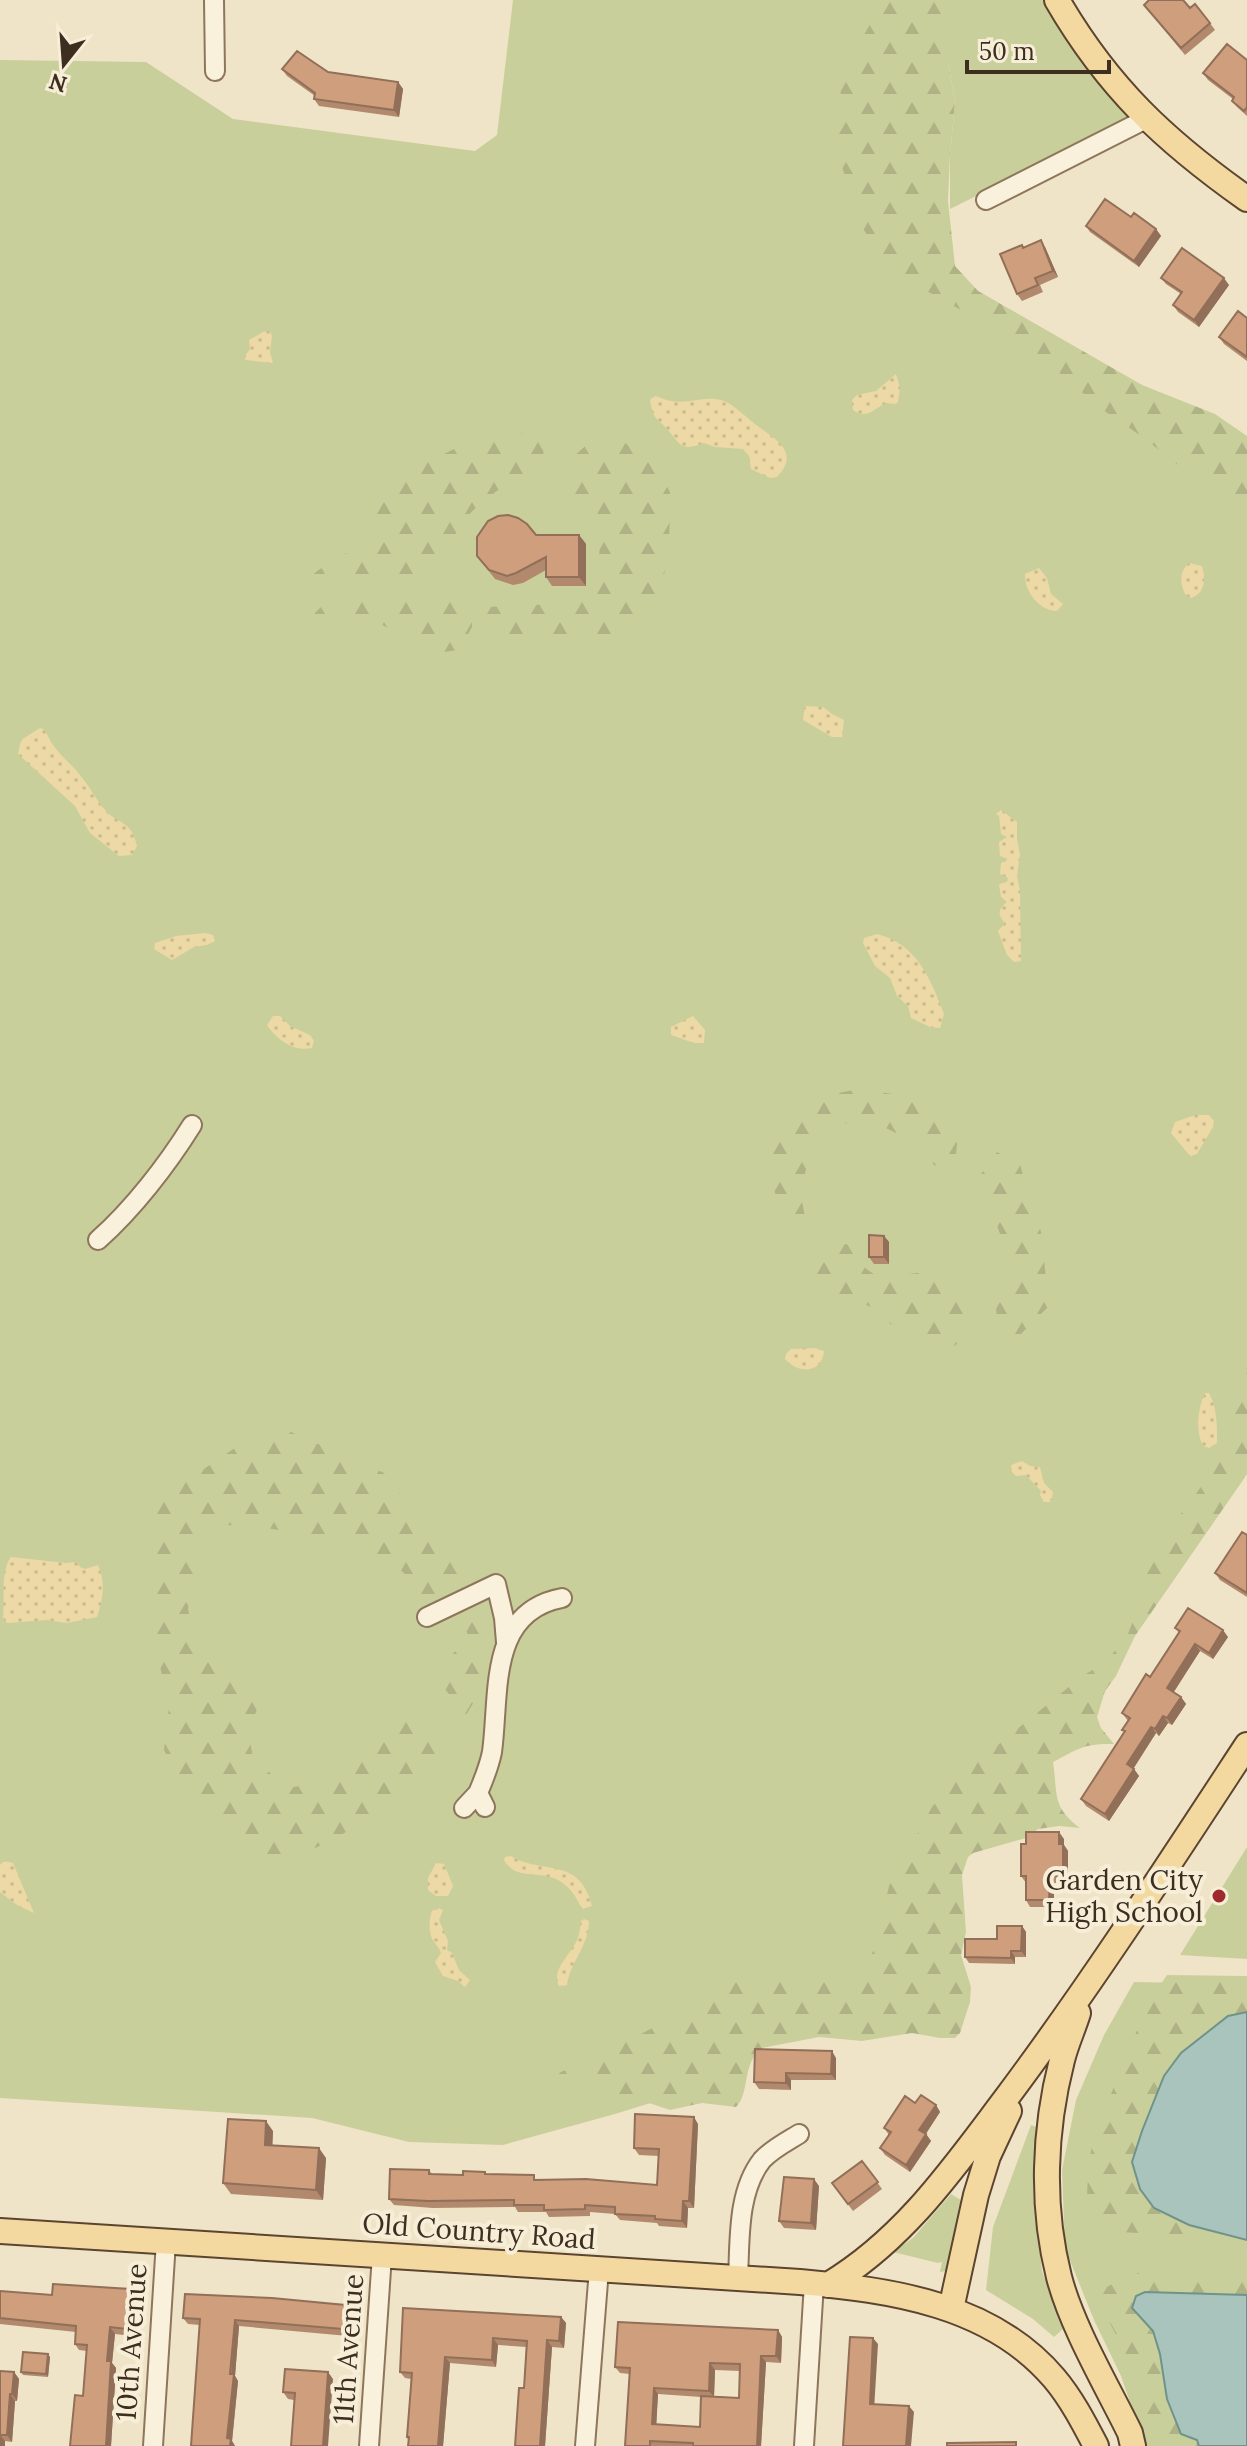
<svg xmlns="http://www.w3.org/2000/svg" width="1247" height="2446" viewBox="0 0 1247 2446" font-family="Lora,serif">
	<style>
		.green { fill: #c9cf9b }
		.forest { fill: url(#forest-firs) }
		.sand { fill: url(#sand-dots) }
		.water { fill: #a9c4bc; stroke: #6f938a; stroke-width: 2 }
		.lines { fill: none; stroke-linecap: round; stroke-linejoin: round }
		.minor-casing { stroke: #8d765c; stroke-width: 22 }
		.major-casing { stroke: #5b4430; stroke-width: 28 }
		.minor { stroke: #faf1dc; stroke-width: 18 }
		.major { stroke: #f3d9a0; stroke-width: 24 }
		.wall { fill: #b2896c; fill-rule: evenodd }
		.shaded-wall { fill: #916f58 }
		.building { fill: #cf9f7d; stroke: #916f58; stroke-width: 2; fill-rule: evenodd }
		.poi-dot { fill: #9e2a2b; stroke: #f7eed8; stroke-width: 3 }
		.labels { text-anchor: middle; stroke-width: 8; stroke-linejoin: round; paint-order: stroke }
		.poi-label { font-size: 28px; fill: #3d2e20; stroke: #f7eed8; text-anchor: end }
		.street-label { font-size: 28px; fill: #3d2e20; stroke: #f7eed8 }
	</style>
	<defs>
		<pattern id="forest-firs" width="22" height="20" patternUnits="userSpaceOnUse" patternTransform="scale(2)"><rect width="22" height="20" fill="#c9cf9b"/><path d="M5 1l3.5 6h-7zM16 11l3.5 6h-7z" fill="#aeb285"/></pattern>
		<pattern id="sand-dots" width="8" height="8" patternUnits="userSpaceOnUse" patternTransform="scale(2)"><rect width="8" height="8" fill="#ecd9a5"/><path d="M2 2h.1M6 6h.1" fill="none" stroke="#cbbb8e" stroke-width="1.8" stroke-linecap="round"/></pattern>
	</defs>
	<rect width="100%" height="100%" fill="#f0e4c8"/>
	<path class="green" d="M 513,0 L 940,0 L 943,271 L 1199,418 L 1247,459 L 1247,1474 L 1055,1751 L 954,1841 L 857,2029 L 748,2050 L 715,2083 L 615,2114 L 503,2145 L 409,2142 L 312,2118 L 0,2098 L 0,60 L 146,62 L 233,119 L 475,151 L 497,135 Z
		M 948,0 L 1053,0 L 1134,118 L 950,209 L 950,155 L 955,102 L 948,62 Z
		M 1247,1847 L 1247,1959 L 1180,1955 Z
		M 1134,1982 L 1247,1984 L 1247,2446 L 1145,2446 L 1121,2376 L 1094,2320 L 1065,2248 L 1062,2170 L 1076,2100 L 1104,2035 Z
		M 1031,2125 L 1042,2129 L 1034,2199 L 1042,2271 L 1063,2329 L 1054,2337 L 1033,2319 L 986,2290 L 993,2227 Z
		M 951,2194 L 961,2200 L 946,2271 L 940,2272 L 942,2262 L 938,2263 L 893,2252 L 913,2238 Z"/>
	<path class="forest" d="M 884,0 L 948,0 L 948,62 L 955,102 L 950,155 L 948,201 L 955,266 L 978,291 L 1142,385 L 1215,414 L 1247,436 L 1247,516 L 1193,477 L 1144,438 L 1103,410 L 1057,371 L 970,315 L 896,274 L 875,249 L 861,225 L 840,161 L 835,128 L 841,90 L 849,61 Z
		M 547,421 L 542,466 C 513,479 481,498 461,524 C 454,534 446,562 440,568 C 423,587 337,577 312,575 L 339,555 L 365,549 L 376,530 L 371,503 L 405,474 L 483,434 L 501,438 L 525,433 Z
		M 593,439 L 619,439 L 653,461 L 670,492 L 669,556 L 654,612 L 634,641 L 600,646 L 552,635 L 534,644 L 499,639 L 489,627 L 485,607 L 556,604 L 585,599 L 598,582 L 601,516 L 577,500 L 566,486 L 572,458 Z
		M 399,596 L 457,596 L 473,610 L 472,627 L 459,650 L 435,653 L 373,620 L 343,619 L 316,628 L 315,613 L 331,597 Z
		M 858,1089 L 928,1099 L 948,1116 L 958,1135 L 956,1154 L 940,1168 L 927,1161 L 914,1142 L 888,1129 L 864,1120 L 837,1125 L 812,1148 L 800,1191 L 807,1227 L 826,1240 L 855,1246 L 855,1261 L 878,1277 L 918,1273 L 968,1286 L 972,1309 L 965,1339 L 941,1354 L 923,1352 L 917,1342 L 886,1321 L 874,1308 L 840,1295 L 817,1279 L 816,1264 L 824,1249 L 802,1238 L 784,1224 L 767,1165 L 784,1123 L 810,1099 Z
		M 997,1152 L 1020,1165 L 1041,1232 L 1049,1306 L 1013,1342 L 998,1339 L 995,1289 L 1013,1269 L 979,1177 Z
		M 1247,1372 L 1247,1474 L 1135,1636 L 1116,1676 L 1105,1691 L 1097,1717 L 1101,1728 L 1114,1744 C 1084,1743 1078,1749 1053,1762 C 1058,1794 1051,1806 1080,1828 L 1059,1826 L 1038,1829 L 1026,1838 L 973,1853 L 968,1857 L 962,1875 L 966,1932 L 961,1955 L 971,1987 L 970,2002 L 960,2033 L 955,2038 L 940,2038 L 912,2033 L 862,2041 L 819,2037 L 762,2048 C 742,2062 750,2094 736,2107 L 702,2103 L 670,2110 L 637,2099 L 611,2096 L 603,2092 L 600,2081 L 596,2077 C 577,2078 562,2091 543,2092 L 548,2082 L 561,2072 L 611,2050 L 658,2025 L 717,1989 L 751,1977 L 815,1975 L 859,1984 L 876,1944 L 889,1886 L 932,1807 L 951,1784 L 967,1770 L 1081,1677 L 1107,1661 L 1128,1634 L 1142,1597 L 1143,1568 L 1150,1547 L 1185,1509 L 1203,1484 L 1210,1467 L 1229,1442 L 1230,1420 Z
		M 284,1429 L 384,1473 L 410,1507 L 459,1563 L 463,1588 L 476,1618 L 485,1651 L 477,1697 L 466,1715 L 444,1688 L 448,1658 L 470,1638 L 454,1610 L 420,1603 C 416,1594 412,1582 406,1575 C 374,1539 273,1527 227,1525 L 204,1543 L 194,1578 L 188,1609 L 195,1642 L 222,1660 L 260,1702 L 248,1732 L 253,1757 L 286,1788 L 321,1783 L 362,1756 L 388,1723 L 420,1713 L 442,1734 L 440,1762 L 402,1799 L 341,1835 L 311,1850 L 271,1857 L 247,1843 L 215,1808 L 179,1780 L 164,1750 L 169,1707 L 153,1635 L 155,1510 L 179,1486 L 245,1441 Z
		M 1167,1975 L 1247,1976 L 1247,2012 L 1227,2016 L 1181,2053 L 1164,2076 L 1140,2189 L 1154,2207 L 1211,2236 L 1193,2241 L 1163,2239 L 1138,2233 L 1120,2232 L 1103,2225 L 1092,2213 L 1087,2200 L 1088,2167 L 1094,2136 L 1148,2003 Z
		M 1143,2271 L 1208,2280 L 1247,2278 L 1247,2295 L 1145,2292 L 1136,2296 L 1133,2309 L 1153,2331 L 1160,2354 L 1167,2399 L 1181,2434 L 1197,2441 L 1199,2446 L 1158,2446 L 1129,2360 L 1098,2300 L 1106,2287 Z"/>
	<path class="sand" d="M 270,331 L 272,336 L 270,352 L 273,363 L 246,360 L 244,357 L 250,349 L 249,340 L 263,332 Z
		M 896,374 L 900,388 L 898,402 L 895,404 L 886,403 C 874,409 866,420 853,410 L 852,400 L 857,395 L 876,391 Z
		M 656,396 C 685,410 701,393 724,401 C 734,405 746,417 755,424 C 773,438 802,451 777,477 L 770,478 L 751,469 L 749,456 L 743,449 L 715,447 L 704,443 C 679,452 682,445 666,428 C 653,414 655,421 650,401 L 652,397 Z
		M 1189,563 L 1202,566 C 1206,579 1205,593 1191,598 L 1185,594 C 1180,583 1179,572 1189,563 Z
		M 1039,568 L 1047,578 L 1051,594 L 1063,604 L 1057,611 C 1039,611 1024,591 1025,574 Z
		M 805,706 L 823,707 L 832,714 L 844,720 L 842,737 L 832,737 L 803,720 Z
		M 40,728 L 45,730 C 57,757 68,758 83,779 C 91,789 97,801 105,810 C 118,825 131,819 137,846 L 132,855 L 119,856 L 90,833 L 75,806 L 18,754 L 21,740 Z
		M 1001,810 L 1017,822 L 1017,839 L 1020,855 L 1017,876 L 1020,891 L 1021,961 L 1014,962 L 1007,955 L 998,931 L 1005,923 C 997,915 998,909 1007,902 L 1001,897 L 999,884 L 1007,882 L 1008,878 L 1000,874 L 1001,863 L 1008,859 L 1000,856 L 999,842 L 1007,837 L 1001,834 L 999,816 L 996,814 Z
		M 205,933 L 213,935 L 215,941 L 207,945 L 194,947 L 172,960 L 154,949 L 155,943 L 176,936 Z
		M 877,934 C 917,944 930,978 944,1014 L 940,1028 L 930,1027 L 911,1018 L 908,1006 L 897,996 L 890,978 L 875,966 L 863,943 L 864,938 Z
		M 273,1016 L 280,1016 L 290,1026 L 310,1035 L 314,1041 L 312,1048 C 294,1052 277,1040 267,1025 Z
		M 693,1016 L 705,1030 L 704,1043 L 694,1043 L 671,1035 L 671,1027 Z
		M 1195,1115 L 1209,1115 L 1214,1121 L 1213,1127 L 1197,1154 L 1190,1156 L 1171,1133 L 1175,1122 Z
		M 815,1348 L 824,1351 C 822,1374 798,1374 785,1359 L 786,1354 L 791,1349 Z
		M 1205,1393 L 1209,1393 C 1217,1407 1217,1426 1217,1443 L 1209,1448 L 1203,1446 C 1195,1431 1198,1408 1205,1393 Z
		M 1022,1461 L 1030,1466 L 1040,1467 L 1044,1483 L 1053,1492 L 1051,1502 L 1044,1502 L 1040,1495 L 1041,1491 L 1026,1475 L 1016,1476 L 1012,1472 L 1011,1465 Z
		M 11,1557 L 66,1563 L 77,1562 L 80,1567 L 85,1569 L 98,1565 C 106,1583 103,1599 97,1617 L 67,1623 L 47,1620 L 7,1623 L 3,1618 C 5,1600 0,1571 11,1557 Z
		M 511,1856 C 542,1875 580,1856 592,1906 L 582,1909 C 558,1854 521,1890 504,1860 L 505,1857 Z
		M 4,1861 L 13,1863 L 34,1913 L 17,1905 L 0,1892 L 0,1865 Z
		M 436,1863 L 444,1864 L 453,1886 L 448,1896 L 436,1896 L 428,1890 L 428,1878 Z
		M 438,1908 L 443,1910 L 439,1920 L 448,1941 L 447,1950 L 452,1953 L 459,1970 L 470,1980 L 465,1987 L 458,1981 L 443,1976 L 435,1962 L 441,1953 C 440,1949 437,1946 434,1942 C 428,1934 429,1920 432,1911 Z
		M 584,1919 L 589,1921 L 589,1924 C 587,1948 570,1963 567,1985 L 559,1986 C 551,1969 570,1956 577,1940 C 580,1934 580,1927 581,1921 Z"/>
	<path class="water" d="M 1247,2012 L 1247,2240 L 1189,2225 L 1154,2208 L 1140,2189 L 1132,2162 L 1142,2131 L 1164,2076 L 1181,2053 L 1228,2016 Z
		M 1145,2292 L 1247,2295 L 1247,2446 L 1199,2446 L 1197,2440 L 1181,2434 L 1167,2399 L 1160,2354 L 1153,2331 L 1132,2308 L 1136,2296 Z"/>
	<g class="lines">
		<defs>
			<path id="minor" d="M 214,0 L 215,71
				M 986,200 L 1146,119
				M 98,1240 C 133,1209 167,1165 192,1125
				M 427,1617 L 496,1584 L 504,1618 L 506,1642
				M 478,1793 C 484,1779 489,1767 492,1752 C 500,1695 487,1612 562,1598
				M 464,1808 L 478,1793 L 485,1807
				M 738,2278 C 740,2240 737,2192 762,2160 C 772,2149 786,2142 799,2134
				M 153,2446 L 166,2241
				M 369,2446 L 382,2255
				M 585,2446 L 599,2269
				M 804,2446 L 814,2283"/>
			<path id="major" d="M 1057,0 C 1108,88 1165,141 1247,199
				M 1078,2013 C 1073,2029 1066,2044 1062,2060 C 1044,2130 1041,2206 1059,2277 C 1072,2327 1107,2386 1130,2433 L 1133,2446
				M 0,2231 L 800,2282 C 891,2290 991,2304 1054,2378 C 1071,2398 1084,2423 1096,2446
				M 828,2285 C 905,2239 954,2167 1007,2097 C 1092,1983 1169,1864 1247,1745
				M 951,2309 L 976,2195 L 988,2156 L 1009,2111"/>
		</defs>
		<use href="#minor" class="minor-casing"/>
		<use href="#major" class="major-casing"/>
		<use href="#minor" class="minor"/>
		<use href="#major" class="major"/>
	</g>
	<path class="wall" d="M 1144,5 L 1190,8 L 1210,23 L 1215,30 L 1185,55 Z
		M 1247,60 L 1247,116 L 1237,107 L 1232,101 L 1233,99 L 1208,80 L 1203,73 Z
		M 282,69 L 328,72 L 398,82 L 403,89 L 399,117 L 319,106 L 314,99 L 315,96 L 287,76 Z
		M 1131,217 L 1156,229 L 1161,236 L 1139,267 L 1090,232 L 1086,226 Z
		M 1023,247 L 1045,247 L 1058,277 L 1040,285 L 1043,292 L 1022,301 L 1017,294 Z
		M 1161,278 L 1229,285 L 1199,327 L 1178,312 L 1173,305 L 1181,294 L 1166,284 Z
		M 1247,318 L 1247,361 L 1224,344 L 1219,337 Z
		M 536,535 L 579,535 L 586,544 L 586,586 L 552,586 L 546,577 L 546,570 L 523,583 L 513,585 L 495,579 L 477,556 Z
		M 884,1236 L 889,1242 L 889,1264 L 874,1264 L 869,1257 Z
		M 1247,1535 L 1247,1597 L 1220,1580 L 1215,1573 Z
		M 1175,1628 L 1228,1637 L 1213,1659 L 1200,1651 L 1173,1692 L 1181,1697 L 1186,1704 L 1172,1725 L 1168,1723 L 1159,1736 L 1156,1733 L 1133,1768 L 1139,1776 L 1109,1821 L 1086,1806 L 1081,1799 L 1124,1732 L 1122,1730 L 1128,1721 L 1122,1713 L 1150,1677 L 1179,1633 Z
		M 1064,1839 L 1064,1845 L 1068,1851 L 1068,1883 L 1054,1883 L 1054,1907 L 1030,1907 L 1026,1900 L 1026,1883 L 1021,1876 L 1026,1844 Z
		M 1022,1926 L 1026,1932 L 1026,1957 L 1015,1957 L 1015,1964 L 969,1963 L 965,1957 Z
		M 836,2058 L 836,2080 L 791,2080 L 791,2090 L 759,2089 L 754,2082 Z
		M 915,2103 L 936,2105 L 940,2112 L 926,2134 L 931,2141 L 910,2172 L 885,2155 L 880,2148 L 889,2135 L 884,2128 Z
		M 698,2124 L 694,2208 L 688,2208 L 687,2228 L 659,2226 L 657,2223 L 620,2220 L 615,2214 L 590,2212 L 590,2216 L 549,2217 L 546,2212 L 518,2212 L 515,2207 L 433,2208 L 394,2205 L 389,2199 L 429,2170 L 432,2174 L 486,2174 L 537,2180 L 657,2185 L 659,2156 L 639,2155 L 634,2148 Z
		M 273,2131 L 272,2146 L 326,2158 L 323,2200 L 231,2194 L 223,2183 Z
		M 862,2161 L 882,2189 L 853,2211 L 832,2183 Z
		M 819,2186 L 816,2230 L 784,2228 L 779,2221 Z
		M 130,2289 L 135,2296 L 132,2336 L 115,2334 L 112,2363 L 116,2368 L 111,2446 L 70,2446 L 83,2396 L 87,2351 L 79,2350 L 75,2344 L 76,2332 L 0,2324 L 0,2291 L 52,2295 Z
		M 345,2305 L 350,2311 L 348,2336 L 239,2326 L 235,2376 L 238,2381 L 232,2441 L 235,2446 L 191,2446 L 200,2325 L 188,2324 L 183,2318 Z
		M 403,2308 L 561,2317 L 566,2323 L 564,2348 L 552,2347 L 545,2446 L 515,2446 L 524,2388 L 526,2347 L 498,2345 L 496,2367 L 450,2363 L 443,2446 L 408,2446 L 408,2440 L 407,2437 L 411,2379 L 405,2378 L 400,2372 Z
		M 778,2330 L 782,2337 L 781,2363 L 766,2362 L 761,2446 L 625,2446 L 630,2374 L 620,2373 L 615,2367 ZM 715,2370 L 740,2371 L 739,2398 L 714,2396 ZM 658,2394 L 701,2397 L 700,2427 L 656,2425 Z
		M 50,2357 L 48,2377 L 23,2375 L 21,2372 Z
		M 0,2371 L 14,2372 L 19,2379 L 17,2401 L 15,2401 L 12,2442 L 5,2441 L 0,2446 Z
		M 333,2379 L 294,2400 L 288,2399 L 283,2392 Z"/>
	<path class="shaded-wall" d="M 398,82 L 403,89 L 399,117 L 394,110 Z
		M 1156,229 L 1161,236 L 1139,267 L 1134,261 Z
		M 1041,240 L 1045,247 L 1058,277 L 1053,271 Z
		M 1224,278 L 1229,285 L 1199,327 L 1194,320 Z
		M 579,535 L 586,544 L 586,586 L 579,577 Z
		M 884,1236 L 889,1242 L 889,1264 L 884,1257 Z
		M 1223,1630 L 1228,1637 L 1213,1659 L 1209,1653 Z
		M 1195,1644 L 1200,1651 L 1172,1695 L 1167,1688 Z
		M 1181,1697 L 1186,1704 L 1172,1725 L 1167,1718 Z
		M 1163,1716 L 1168,1723 L 1159,1736 L 1155,1729 Z
		M 1151,1727 L 1156,1733 L 1132,1771 L 1127,1764 Z
		M 1134,1769 L 1139,1776 L 1109,1821 L 1105,1814 Z
		M 1059,1832 L 1064,1839 L 1064,1845 L 1068,1851 L 1068,1883 L 1063,1876 L 1059,1844 Z
		M 1050,1876 L 1054,1883 L 1054,1907 L 1049,1900 Z
		M 1022,1926 L 1026,1932 L 1026,1957 L 1021,1951 Z
		M 1011,1951 L 1015,1957 L 1015,1964 L 1011,1958 Z
		M 832,2051 L 836,2058 L 836,2080 L 831,2074 Z
		M 786,2073 L 791,2080 L 791,2090 L 786,2083 Z
		M 936,2105 L 940,2112 L 924,2136 L 919,2130 Z
		M 694,2117 L 698,2124 L 694,2208 L 689,2201 Z
		M 266,2121 L 273,2131 L 272,2155 L 265,2145 Z
		M 926,2134 L 931,2141 L 910,2172 L 906,2165 Z
		M 319,2148 L 326,2158 L 323,2200 L 316,2190 Z
		M 814,2179 L 819,2186 L 816,2230 L 811,2223 Z
		M 683,2201 L 688,2208 L 687,2228 L 682,2221 Z
		M 130,2289 L 135,2296 L 132,2336 L 127,2329 Z
		M 345,2305 L 350,2311 L 348,2336 L 343,2329 Z
		M 561,2317 L 566,2323 L 564,2348 L 559,2341 Z
		M 235,2320 L 239,2326 L 235,2376 L 238,2381 L 232,2441 L 235,2446 L 230,2446 L 227,2438 Z
		M 110,2327 L 115,2334 L 112,2363 L 116,2368 L 111,2446 L 106,2446 L 107,2361 Z
		M 778,2330 L 782,2337 L 781,2363 L 776,2356 Z
		M 493,2338 L 498,2345 L 496,2367 L 492,2360 Z
		M 873,2338 L 878,2344 L 874,2410 L 870,2404 Z
		M 547,2340 L 552,2347 L 545,2446 L 540,2446 Z
		M 48,2354 L 50,2357 L 48,2377 L 46,2374 Z
		M 761,2356 L 766,2362 L 761,2446 L 757,2446 Z
		M 445,2357 L 450,2363 L 443,2446 L 438,2446 Z
		M 710,2363 L 715,2370 L 714,2397 L 709,2391 Z
		M 14,2372 L 19,2379 L 17,2401 L 12,2394 Z
		M 328,2372 L 333,2379 L 328,2446 L 323,2446 Z
		M 654,2388 L 658,2394 L 656,2431 L 652,2424 Z
		M 10,2394 L 15,2401 L 12,2442 L 7,2435 Z
		M 909,2406 L 914,2412 L 911,2446 L 906,2446 Z
		M 0,2435 L 5,2441 L 5,2446 L 0,2446 Z"/>
	<path class="building" d="M 1149,0 L 1183,0 L 1190,8 L 1195,4 L 1210,23 L 1181,48 L 1144,5 Z
		M 1227,44 L 1247,60 L 1247,107 L 1244,111 L 1232,101 L 1234,97 L 1203,73 Z
		M 297,51 L 328,72 L 398,82 L 394,110 L 314,99 L 315,93 L 282,69 Z
		M 1105,199 L 1131,217 L 1134,213 L 1156,229 L 1134,261 L 1086,226 Z
		M 1041,240 L 1053,271 L 1035,278 L 1038,285 L 1017,294 L 1000,254 L 1022,245 L 1023,248 Z
		M 1182,248 L 1224,278 L 1194,320 L 1173,305 L 1182,292 L 1161,278 Z
		M 1238,311 L 1247,318 L 1247,357 L 1219,337 Z
		M 508,515 L 518,518 L 527,524 L 536,535 L 579,535 L 579,577 L 546,577 L 546,557 L 516,573 L 507,576 L 489,570 L 477,556 L 477,537 L 488,521 L 498,516 Z
		M 869,1235 L 884,1236 L 884,1257 L 869,1257 Z
		M 1242,1532 L 1247,1535 L 1247,1593 L 1215,1573 Z
		M 1188,1608 L 1223,1630 L 1209,1653 L 1195,1644 L 1167,1688 L 1181,1697 L 1167,1718 L 1163,1716 L 1155,1729 L 1151,1727 L 1127,1764 L 1134,1769 L 1105,1814 L 1081,1799 L 1125,1731 L 1122,1730 L 1130,1718 L 1122,1713 L 1146,1674 L 1150,1677 L 1180,1631 L 1175,1628 Z
		M 1026,1832 L 1059,1832 L 1059,1844 L 1063,1844 L 1063,1876 L 1050,1876 L 1049,1900 L 1026,1900 L 1026,1876 L 1021,1876 L 1021,1844 L 1026,1844 Z
		M 997,1926 L 1022,1926 L 1021,1951 L 1011,1951 L 1011,1958 L 965,1957 L 965,1939 L 997,1939 Z
		M 755,2049 L 832,2051 L 831,2074 L 786,2073 L 786,2083 L 754,2082 Z
		M 921,2095 L 936,2105 L 919,2130 L 926,2134 L 906,2165 L 880,2148 L 891,2132 L 884,2128 L 905,2096 L 915,2103 Z
		M 635,2114 L 694,2117 L 689,2201 L 683,2201 L 682,2221 L 655,2219 L 655,2216 L 615,2214 L 615,2207 L 585,2205 L 585,2209 L 544,2210 L 544,2205 L 514,2205 L 514,2200 L 428,2201 L 389,2199 L 390,2169 L 429,2170 L 429,2174 L 463,2175 L 463,2171 L 485,2172 L 485,2174 L 534,2175 L 534,2180 L 586,2179 L 657,2185 L 659,2149 L 634,2148 Z
		M 228,2119 L 266,2121 L 265,2145 L 319,2148 L 316,2190 L 223,2183 Z
		M 862,2161 L 878,2182 L 848,2204 L 832,2183 Z
		M 784,2177 L 814,2179 L 811,2223 L 779,2221 Z
		M 53,2284 L 130,2289 L 127,2329 L 110,2327 L 107,2361 L 111,2361 L 106,2446 L 70,2446 L 75,2395 L 83,2396 L 87,2345 L 75,2344 L 76,2326 L 0,2318 L 0,2291 L 52,2295 Z
		M 185,2294 L 272,2298 L 345,2305 L 343,2329 L 235,2320 L 230,2374 L 234,2374 L 227,2438 L 231,2439 L 230,2446 L 191,2446 L 200,2319 L 183,2318 Z
		M 403,2308 L 561,2317 L 559,2341 L 547,2340 L 540,2446 L 515,2446 L 519,2388 L 524,2388 L 527,2341 L 493,2338 L 492,2360 L 445,2357 L 438,2446 L 408,2446 L 409,2437 L 407,2437 L 412,2373 L 400,2372 Z
		M 618,2322 L 778,2330 L 776,2356 L 761,2356 L 757,2446 L 693,2446 L 693,2443 L 650,2441 L 650,2446 L 625,2446 L 630,2368 L 615,2367 ZM 710,2363 L 740,2364 L 739,2398 L 701,2396 L 700,2427 L 652,2424 L 654,2388 L 709,2391 Z
		M 850,2337 L 873,2338 L 870,2404 L 909,2406 L 906,2446 L 843,2446 Z
		M 23,2352 L 48,2354 L 46,2374 L 21,2372 Z
		M 285,2369 L 328,2372 L 323,2446 L 291,2446 L 295,2393 L 283,2392 Z
		M 0,2371 L 14,2372 L 12,2394 L 10,2394 L 7,2435 L 0,2435 L 0,2438 Z
		M 1016,2442 L 1016,2446 L 947,2446 L 947,2443 Z"/>
	<circle class="poi-dot" cx="1219" cy="1896" r="8"/>
	<g class="labels">
		<g class="poi-label">
			<text x="1203" y="1890">Garden City<tspan x="1203" dy="32">High School</tspan></text>
		</g>
		<g class="street-label">
			<text transform="translate(479 2231) rotate(4)" y="10">Old Country Road</text>
			<text transform="translate(131 2342) rotate(-86)" y="10">10th Avenue</text>
			<text transform="translate(348 2349) rotate(-86)" y="10">11th Avenue</text>
		</g>
	</g>
	<g transform="translate(64 64) rotate(197)" stroke="#f7eed8" stroke-width="6" paint-order="stroke">
	<path d="M0-6L14 30L0 20L-14 30Z" fill="#3d2e20"/>
	<text y="-12" font-size="22" font-weight="bold" text-anchor="middle" fill="#3d2e20">N</text>
	</g>
	<path d="M967 60v12h142v-12" fill="none" stroke="#3d2e20" stroke-width="4"/>
	<text x="979" y="60" font-size="24" fill="#3d2e20" stroke="#f7eed8" stroke-width="6" paint-order="stroke">50 m</text>
</svg>
